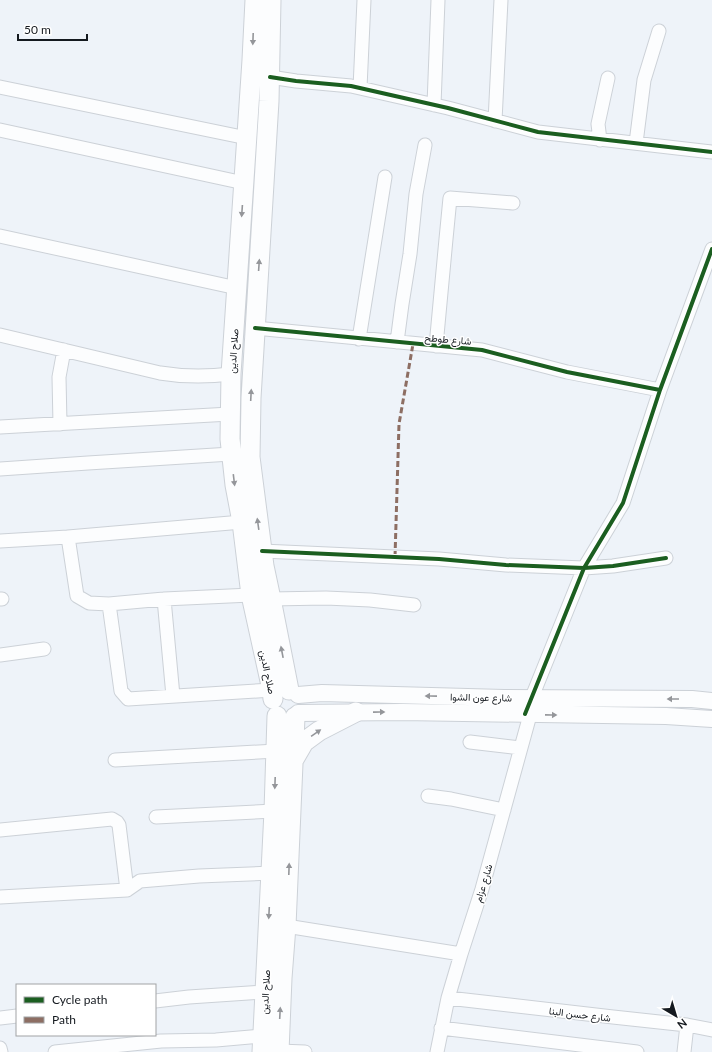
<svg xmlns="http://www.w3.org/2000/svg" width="712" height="1052" viewBox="0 0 712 1052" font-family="Lato,Vazirmatn,sans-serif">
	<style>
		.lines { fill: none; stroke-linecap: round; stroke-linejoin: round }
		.minor-casing { stroke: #ccd1d7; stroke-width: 15 }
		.major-casing { stroke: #ccd1d7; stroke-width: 18 }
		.highway-casing { stroke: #ccd1d7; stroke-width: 21 }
		.minor { stroke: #fcfdfe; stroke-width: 13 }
		.major { stroke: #fcfdfe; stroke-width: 16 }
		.highway { stroke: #fcfdfe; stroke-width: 19 }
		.quiet { stroke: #8d6e63; stroke-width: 3; stroke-dasharray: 6 3; stroke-linecap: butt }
		.cycleway-casing { stroke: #fff; stroke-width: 6 }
		.cycleway { stroke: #1b5e20; stroke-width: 4 }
		.oneway { fill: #94969a }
		.labels { text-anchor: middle; stroke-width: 3; stroke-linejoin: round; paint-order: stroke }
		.street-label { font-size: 10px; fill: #14191f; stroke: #fff }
	</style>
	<rect width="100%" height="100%" fill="#eef3f9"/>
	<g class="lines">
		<defs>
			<path id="minor" d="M 270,77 L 296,81 L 351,86 L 448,108 L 538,132 L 712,152
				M 0,87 L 247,138
				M 360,88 L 364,0
				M 434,105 L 438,0
				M 495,121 L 501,0
				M 0,130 L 244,183
				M 600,140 L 598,124 L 608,78
				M 636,143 L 644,80 L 659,31
				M 0,236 L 237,288
				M 255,328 L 482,350 L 567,372 L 660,390
				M 0,335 L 160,373 C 184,377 207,377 231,374
				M 359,339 L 385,177
				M 397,342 L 402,304 L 410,254 L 416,194 L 425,145
				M 436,346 L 446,239 L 450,198 L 513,203
				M 60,424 L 59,377 L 64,350
				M 0,427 L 230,414
				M 0,469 L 88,463 L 231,454
				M 68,537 L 77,596 L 89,603 L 109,604 L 121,691 L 128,699 L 272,690
				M 0,541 L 68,537 L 242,522
				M 262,551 L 439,559 L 506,565 L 584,568 L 613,566 L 666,558
				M 0,599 L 2,599
				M 164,599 L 173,696
				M 271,599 L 326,598 L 370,600 L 414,605
				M 109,604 L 164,599 L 251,595
				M 0,655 L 44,649
				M 528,707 L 584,568 L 623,503 L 660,390 L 712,249
				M 470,742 L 520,748
				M 115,760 L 276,751
				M 428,796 L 451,799 L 504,810
				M 156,817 L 274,811
				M 0,830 L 112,819 L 117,822 L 119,825 L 127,890
				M 0,897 L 127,890 L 140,881 L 199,876 L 272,873
				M 286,926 L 461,954
				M 448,998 L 613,1017 L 687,1025 L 712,1030
				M 155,1001 L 189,997 L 265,992
				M 0,1018 L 17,1016
				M 441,1028 L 637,1052
				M 0,1048 L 1,1052
				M 279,1051 L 305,1052
				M 55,1052 L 161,1041 L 216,1040 L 262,1036
				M 437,1052 L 448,998 L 461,954 L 482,889 L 530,715
				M 684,1052 L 687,1025"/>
			<path id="major" d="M 298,695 L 322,693 L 504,698 L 692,699 L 712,701
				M 298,713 L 402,712 L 666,716 L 712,719"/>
			<path id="highway" d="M 255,0 L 252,60 L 231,374 L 230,439 L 235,485 L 242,522 L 251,595 L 272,690 L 273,699
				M 271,0 L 269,101 L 251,398 L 250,457 L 264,566 L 271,599 L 289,690
				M 293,761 L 304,742 L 319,731 L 356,712
				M 262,1052 L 274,811 L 277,716
				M 279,1052 L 282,978 L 286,926 L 295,717"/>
		</defs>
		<use href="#minor" class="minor-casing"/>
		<use href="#major" class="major-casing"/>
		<use href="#highway" class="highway-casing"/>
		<use href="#minor" class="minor"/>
		<use href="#major" class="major"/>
		<use href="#highway" class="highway"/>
		<path class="quiet" d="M 395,557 L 399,424 L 413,344"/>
		<defs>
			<path id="cycleway" d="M 270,77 L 296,81 L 351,86 L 448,108 L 538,132 L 712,152
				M 255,328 L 482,350 L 567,372 L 660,390
				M 262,551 L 439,559 L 506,565 L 584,568 L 613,566 L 666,558
				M 525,714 L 584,568 L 623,503 L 660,390 L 712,249"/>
		</defs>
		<use href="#cycleway" class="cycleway-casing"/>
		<use href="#cycleway" class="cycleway"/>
	</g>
	<defs><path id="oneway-solid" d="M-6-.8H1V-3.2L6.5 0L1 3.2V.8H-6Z"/></defs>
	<g class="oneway">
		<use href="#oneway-solid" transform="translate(253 39) rotate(92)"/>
		<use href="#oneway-solid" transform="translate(242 211) rotate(94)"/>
		<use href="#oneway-solid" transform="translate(259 265) rotate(-86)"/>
		<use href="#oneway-solid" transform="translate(251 395) rotate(-87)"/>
		<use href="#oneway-solid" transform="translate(234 480) rotate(83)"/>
		<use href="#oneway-solid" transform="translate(258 524) rotate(-98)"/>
		<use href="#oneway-solid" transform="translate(282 652) rotate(-101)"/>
		<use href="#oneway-solid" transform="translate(431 696) rotate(-179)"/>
		<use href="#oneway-solid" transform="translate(673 699) rotate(-180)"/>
		<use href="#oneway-solid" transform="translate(379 712) rotate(-1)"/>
		<use href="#oneway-solid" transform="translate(551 715) rotate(1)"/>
		<use href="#oneway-solid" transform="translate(316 733) rotate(-35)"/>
		<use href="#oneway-solid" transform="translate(275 783) rotate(92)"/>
		<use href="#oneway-solid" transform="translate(289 869) rotate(-88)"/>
		<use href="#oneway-solid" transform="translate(269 913) rotate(93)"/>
		<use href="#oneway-solid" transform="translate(280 1013) rotate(-87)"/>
	</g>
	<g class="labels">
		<g class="street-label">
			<text transform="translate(448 339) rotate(5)" y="4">شارع طوطح</text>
			<text transform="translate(233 351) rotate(-86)" y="4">صلاح الدين</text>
			<text transform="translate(268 672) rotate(78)" y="4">صلاح الدين</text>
			<text transform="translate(481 697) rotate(1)" y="4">شارع عون الشوا</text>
			<text transform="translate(483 883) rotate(-73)" y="4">شارع عزام</text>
			<text transform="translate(265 992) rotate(-87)" y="4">صلاح الدين</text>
			<text transform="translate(580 1014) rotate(7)" y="4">شارع حسن البنا</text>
		</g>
	</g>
	<rect x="16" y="984" width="140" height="52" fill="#ffffff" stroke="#a1a3a5"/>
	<rect x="24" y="997" width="20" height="6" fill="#1b5e20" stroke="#a1a3a5"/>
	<text x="52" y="1004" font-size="12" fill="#14191f">Cycle path</text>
	<rect x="24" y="1017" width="20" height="6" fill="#8d6e63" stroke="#a1a3a5"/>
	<text x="52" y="1024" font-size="12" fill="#14191f">Path</text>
	<g transform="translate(676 1016) rotate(142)" stroke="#ffffff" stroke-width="3" paint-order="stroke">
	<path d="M0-3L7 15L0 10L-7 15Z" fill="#14191f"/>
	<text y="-6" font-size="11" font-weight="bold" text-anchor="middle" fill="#14191f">N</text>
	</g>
	<path d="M18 34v6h69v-6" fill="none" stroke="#14191f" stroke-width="2"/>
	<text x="24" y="34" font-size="12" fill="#14191f" stroke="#ffffff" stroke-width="3" paint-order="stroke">50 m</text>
</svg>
